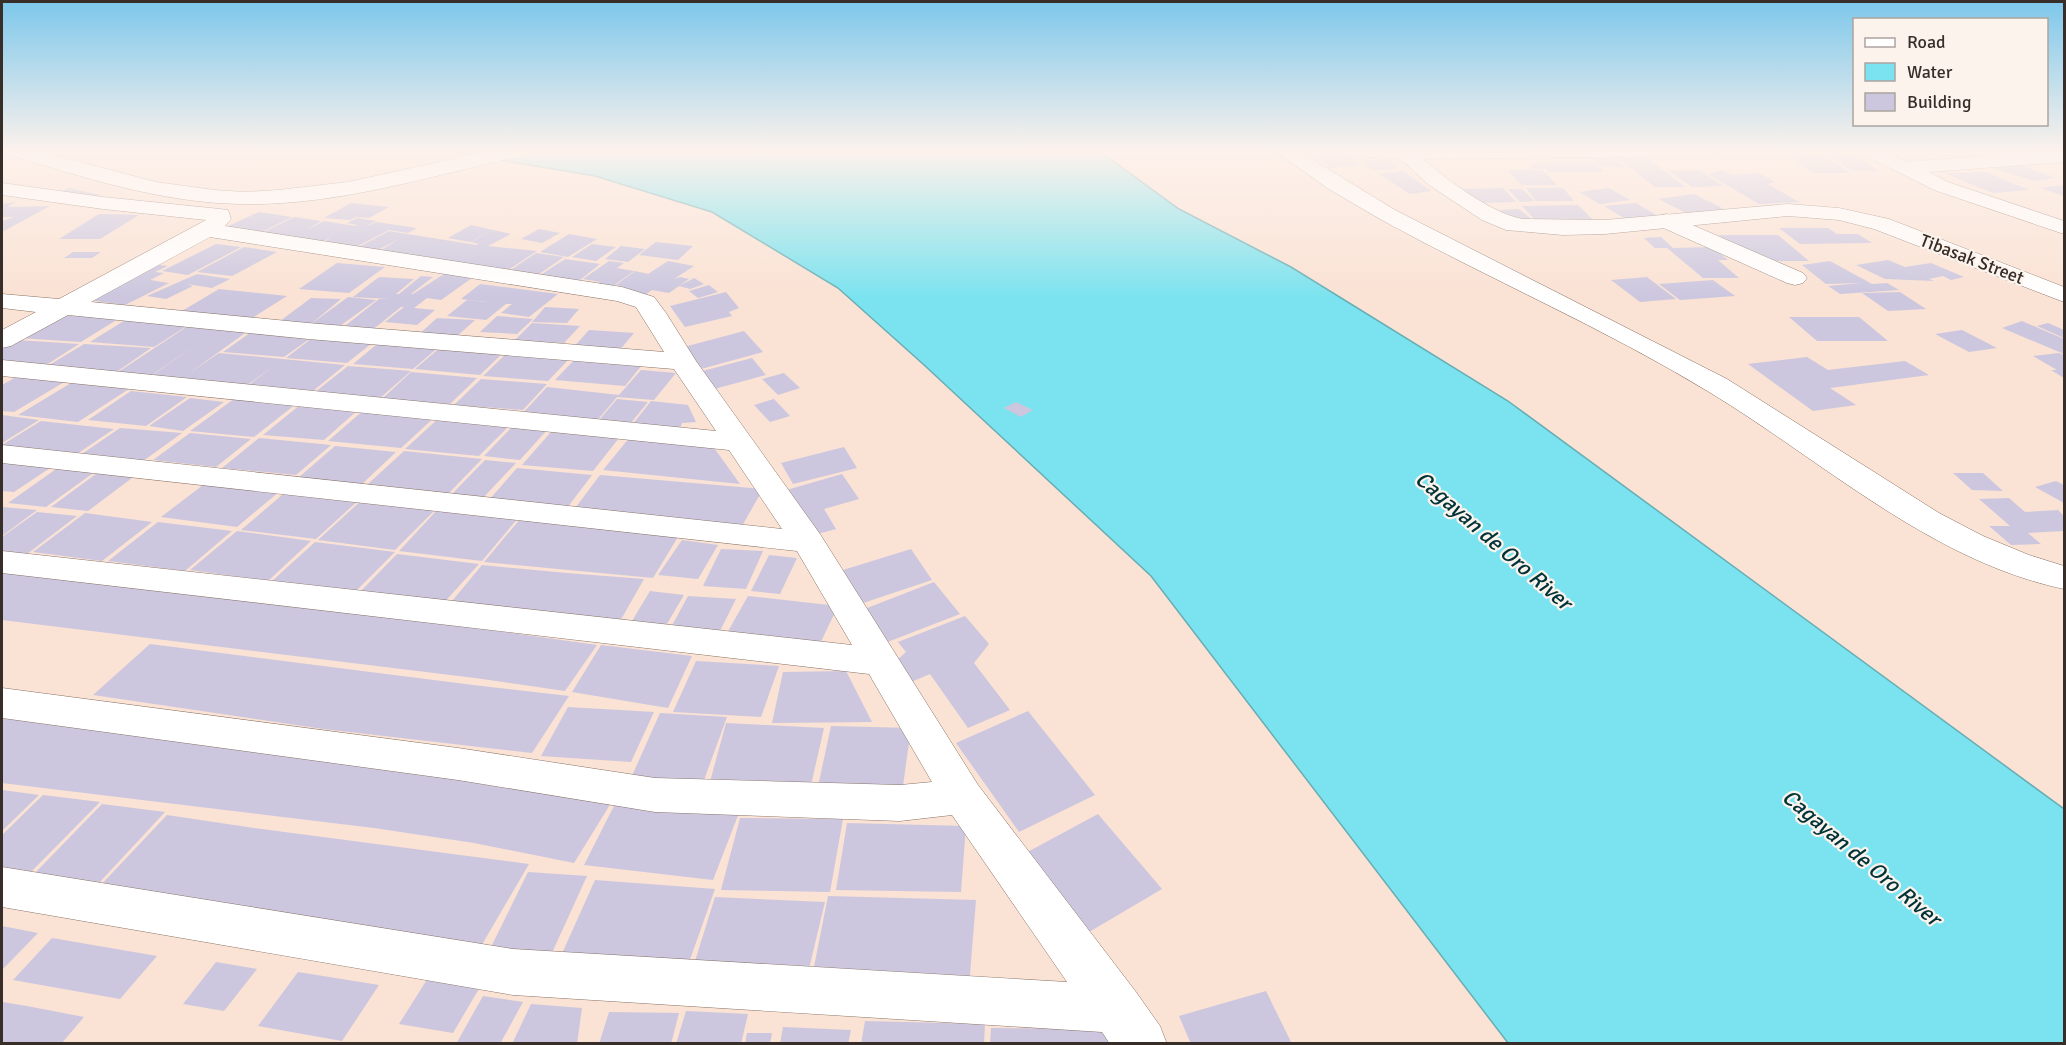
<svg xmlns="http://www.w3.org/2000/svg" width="2066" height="1045" viewBox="0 0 2066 1045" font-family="Signika,sans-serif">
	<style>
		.water { fill: #7be3ef; stroke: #67adb4; stroke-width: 1.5 }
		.building { fill: #ccc7df }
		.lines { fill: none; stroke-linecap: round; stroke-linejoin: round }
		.minor-casing { stroke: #897467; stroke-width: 1 }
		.tertiary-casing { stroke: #897467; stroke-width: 1 }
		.minor { fill: #fff; fill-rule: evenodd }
		.tertiary { fill: #fff; fill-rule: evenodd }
		.labels { text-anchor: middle; stroke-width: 4.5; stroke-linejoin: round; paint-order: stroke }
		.far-street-label { font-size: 18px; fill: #372e29; stroke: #fcf3ed }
		.water-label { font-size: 22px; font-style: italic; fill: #003338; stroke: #fcf3ed }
	</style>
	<rect width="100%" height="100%" fill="#fae2d4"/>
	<path class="water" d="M 439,150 L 1098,150 L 1179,209 L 1291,267 L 1508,401 L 2064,809 L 2064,1043 L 1508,1043 L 1151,576 L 923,364 L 838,288 L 712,212 L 595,176 Z"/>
	<path class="building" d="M 1309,150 L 1337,150 L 1362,165 L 1331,168 Z
		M 1645,156 L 1685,187 L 1655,187 L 1616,157 Z
		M 1790,156 L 1826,156 L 1850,173 L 1812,173 Z
		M 1829,156 L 1855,156 L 1880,171 L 1852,171 Z
		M 1588,157 L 1612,157 L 1625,167 L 1601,167 Z
		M 1389,160 L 1398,169 L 1371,170 L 1362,161 Z
		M 1595,163 L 1604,172 L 1549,172 L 1546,169 L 1533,169 L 1528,164 Z
		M 2020,165 L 2055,178 L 2034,181 L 1993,168 Z
		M 1508,170 L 1543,170 L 1557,185 L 1521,185 Z
		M 1700,170 L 1723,186 L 1692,187 L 1669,171 Z
		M 1723,170 L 1732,175 L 1759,173 L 1775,182 L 1768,184 L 1799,202 L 1759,204 L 1708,174 Z
		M 1403,171 L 1431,191 L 1410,194 L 1379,174 Z
		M 1986,172 L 2029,190 L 1993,193 L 1944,173 Z
		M 2064,185 L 2064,196 L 2041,188 Z
		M 69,188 L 101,195 L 87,198 L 55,194 Z
		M 1503,188 L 1516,202 L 1474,203 L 1462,189 Z
		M 1526,188 L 1563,188 L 1574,201 L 1536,201 Z
		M 1609,188 L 1630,200 L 1600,204 L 1579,192 Z
		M 1508,189 L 1522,189 L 1535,201 L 1520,202 Z
		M 1694,194 L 1730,212 L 1694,217 L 1658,199 Z
		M 16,202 L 7,207 L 50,206 L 2,232 L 2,221 L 14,217 L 2,217 L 2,204 Z
		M 351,203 L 389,207 L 369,218 L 356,217 L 350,220 L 324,218 Z
		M 1636,203 L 1660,217 L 1627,220 L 1604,206 Z
		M 1578,205 L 1596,223 L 1539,224 L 1522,206 Z
		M 1519,209 L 1535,222 L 1511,220 L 1500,210 Z
		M 259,212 L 292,217 L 258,234 L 224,228 Z
		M 99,214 L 139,215 L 100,239 L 59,239 Z
		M 294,217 L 321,221 L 306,230 L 324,221 L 355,226 L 357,225 L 347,223 L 357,218 L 376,221 L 364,227 L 377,222 L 417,228 L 408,233 L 389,230 L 354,248 L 323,243 L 332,237 L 320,243 L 260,234 Z
		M 471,225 L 493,230 L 470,242 L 448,238 Z
		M 1779,228 L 1828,228 L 1837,234 L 1858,234 L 1872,243 L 1800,244 Z
		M 539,229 L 560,233 L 542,243 L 521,239 Z
		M 493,230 L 511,234 L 488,246 L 537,251 L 508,270 L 376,253 L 399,239 L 374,252 L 355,249 L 389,231 L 476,245 L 479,244 L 471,242 Z
		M 569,234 L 597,239 L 568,257 L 540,252 Z
		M 1719,235 L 1778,235 L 1809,261 L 1760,261 L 1740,254 Z
		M 1661,237 L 1673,248 L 1712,247 L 1728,260 L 1718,260 L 1739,278 L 1703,278 L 1667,248 L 1655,248 L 1644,238 Z
		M 656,242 L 693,246 L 678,260 L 639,255 Z
		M 216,244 L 241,247 L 188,275 L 162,271 Z
		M 592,244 L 616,247 L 596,261 L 572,257 Z
		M 621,246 L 645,249 L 628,262 L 605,259 Z
		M 244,247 L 277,252 L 232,276 L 197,272 Z
		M 73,252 L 101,252 L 92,258 L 64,258 Z
		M 536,253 L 564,257 L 532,279 L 503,275 Z
		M 565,259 L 600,264 L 575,284 L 536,278 Z
		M 1888,260 L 1905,267 L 1931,263 L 1964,277 L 1951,280 L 1943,276 L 1929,279 L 1934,281 L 1885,279 L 1856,265 Z
		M 609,261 L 624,263 L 617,268 L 634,271 L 609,289 L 592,287 L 600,282 L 583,279 Z
		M 668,261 L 694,266 L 674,279 L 680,277 L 689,279 L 669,293 L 652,290 L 642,297 L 616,292 L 624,287 L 616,285 L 635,271 L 666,278 L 648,274 Z
		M 1830,261 L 1872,284 L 1887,283 L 1899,290 L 1840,294 L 1828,286 L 1862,283 L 1826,284 L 1802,265 Z
		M 337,263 L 385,267 L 349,293 L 299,289 Z
		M 152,264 L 168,266 L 155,272 L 164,273 L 150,280 L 169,283 L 125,305 L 81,299 Z
		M 450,270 L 479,273 L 441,300 L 427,298 L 414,308 L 435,310 L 417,325 L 385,322 L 404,307 L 401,307 L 371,331 L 341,329 L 379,299 L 390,299 L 353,297 L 379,277 L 414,279 L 396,294 L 399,294 L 421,276 L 433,277 L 411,294 L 413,294 Z
		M 197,274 L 230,279 L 212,288 L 187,284 L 193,286 L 166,299 L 147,296 Z
		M 1647,277 L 1676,299 L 1640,302 L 1611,280 Z
		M 694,278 L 704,284 L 690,289 L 679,286 Z
		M 1713,280 L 1735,296 L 1680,300 L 1659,284 Z
		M 480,284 L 558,294 L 529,317 L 501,313 L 512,304 L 506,304 L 486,320 L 447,316 L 467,300 L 487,302 L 461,299 Z
		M 709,285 L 718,292 L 698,298 L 689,291 Z
		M 219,289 L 287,296 L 252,318 L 182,311 Z
		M 726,292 L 739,308 L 729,312 L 732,316 L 685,327 L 670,306 Z
		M 1900,292 L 1926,309 L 1888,311 L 1862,293 Z
		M 348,297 L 376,300 L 333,331 L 276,324 L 311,298 L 341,299 L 311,324 Z
		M 545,307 L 579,309 L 567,323 L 532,322 Z
		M 57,315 L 118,319 L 81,342 L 19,338 Z
		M 497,316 L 533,319 L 517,334 L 480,332 Z
		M 1789,317 L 1859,317 L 1888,341 L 1817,341 Z
		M 437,318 L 475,320 L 455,338 L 417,336 Z
		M 127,319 L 190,324 L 154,347 L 90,342 Z
		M 2022,321 L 2064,339 L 2064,354 L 2002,328 Z
		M 532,323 L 580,326 L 564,343 L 514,341 Z
		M 2048,323 L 2064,330 L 2064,338 L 2037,326 Z
		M 188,326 L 248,331 L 188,374 L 219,353 L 345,365 L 313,391 L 249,385 L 276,364 L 246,386 L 147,379 L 199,343 L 146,379 L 112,376 Z
		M 254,330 L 315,335 L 284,357 L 223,352 Z
		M 589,330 L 634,333 L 618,352 L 572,349 Z
		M 1962,330 L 1997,348 L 1969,352 L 1935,334 Z
		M 744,331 L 763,352 L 701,369 L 684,347 Z
		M 316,335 L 376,340 L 347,363 L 286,358 Z
		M 16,340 L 79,344 L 43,367 L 2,364 L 2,348 Z
		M 382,340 L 441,345 L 413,369 L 353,364 Z
		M 84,344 L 151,348 L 115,373 L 46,367 Z
		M 442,346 L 505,351 L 480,375 L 415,369 Z
		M 508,352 L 571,357 L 548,381 L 483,376 Z
		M 2059,353 L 2064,355 L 2064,378 L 2051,370 L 2057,370 L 2033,356 Z
		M 579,355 L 646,360 L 625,386 L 555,380 Z
		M 1807,357 L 1828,370 L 1905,361 L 1929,375 L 1830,388 L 1856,405 L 1813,411 L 1748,364 Z
		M 752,358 L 766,375 L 707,391 L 695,373 Z
		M 348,366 L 411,371 L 380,398 L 315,392 Z
		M 641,370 L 676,373 L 654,400 L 617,397 L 595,423 L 521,415 L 547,387 L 619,395 Z
		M 411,372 L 477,378 L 450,404 L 382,399 Z
		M 784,373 L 800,388 L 778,395 L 762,379 Z
		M 18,376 L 66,381 L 14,412 L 2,411 L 2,385 Z
		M 481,379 L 547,384 L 523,410 L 454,405 Z
		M 71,383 L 129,389 L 78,422 L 18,415 Z
		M 131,391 L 187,397 L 146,426 L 88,420 Z
		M 190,398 L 224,402 L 183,431 L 149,426 Z
		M 234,399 L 296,404 L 254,437 L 190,431 Z
		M 617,399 L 648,402 L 626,429 L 594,426 Z
		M 774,399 L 790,416 L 770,422 L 754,405 Z
		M 651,401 L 688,405 L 696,422 L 682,423 L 678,434 L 629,429 Z
		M 1016,402 L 1033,410 L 1021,417 L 1004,408 Z
		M 300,405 L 359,409 L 324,440 L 263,435 Z
		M 365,409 L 436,416 L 401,448 L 328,441 Z
		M 2,415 L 39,420 L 2,443 Z
		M 440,417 L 510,425 L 479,456 L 405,449 Z
		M 41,421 L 114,429 L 71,458 L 2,450 L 2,445 Z
		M 512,427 L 547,430 L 520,460 L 484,456 Z
		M 120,428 L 182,433 L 139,464 L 76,458 Z
		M 551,432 L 619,438 L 593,471 L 522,465 Z
		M 190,433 L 251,439 L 216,467 L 153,460 Z
		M 630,437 L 712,445 L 740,484 L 603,470 Z
		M 259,438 L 331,445 L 296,475 L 222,468 Z
		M 335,446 L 396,452 L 361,485 L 298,478 Z
		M 844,447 L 857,468 L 793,484 L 781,463 Z
		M 404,451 L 482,459 L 449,493 L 368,484 Z
		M 485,460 L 516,463 L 482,499 L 450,496 Z
		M 2,462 L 50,468 L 14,492 L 2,491 Z
		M 59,467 L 96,471 L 46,507 L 8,503 Z
		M 517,468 L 592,475 L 567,508 L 489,500 Z
		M 100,471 L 136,475 L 88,511 L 51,507 Z
		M 1953,473 L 1983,473 L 2003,491 L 1972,490 Z
		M 842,474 L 859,499 L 824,509 L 836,529 L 810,536 L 783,491 Z
		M 600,475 L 763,489 L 742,526 L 573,511 Z
		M 2056,481 L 2064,485 L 2064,503 L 2035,487 Z
		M 207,482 L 280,491 L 237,527 L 161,517 Z
		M 289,489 L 361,498 L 316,539 L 241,530 Z
		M 2009,498 L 2025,512 L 2058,510 L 2064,516 L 2064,531 L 2028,533 L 2041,544 L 2011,545 L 1989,526 L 2010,526 L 1979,499 Z
		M 363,499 L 437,508 L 395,550 L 318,540 Z
		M 2,507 L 37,510 L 2,536 Z
		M 439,508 L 519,517 L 482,561 L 399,551 Z
		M 37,512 L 77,516 L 27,554 L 2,551 L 2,537 Z
		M 85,513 L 152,522 L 102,561 L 33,552 Z
		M 521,518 L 681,532 L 653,578 L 484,562 Z
		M 158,522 L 232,531 L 185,571 L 108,561 Z
		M 237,531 L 311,541 L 268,581 L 190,570 Z
		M 682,540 L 718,545 L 698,579 L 658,575 Z
		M 315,542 L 395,552 L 354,593 L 271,582 Z
		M 721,549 L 763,551 L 746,589 L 703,586 Z
		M 911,549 L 932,580 L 863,603 L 843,570 Z
		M 397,554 L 479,564 L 441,606 L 356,596 Z
		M 769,555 L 797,558 L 780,594 L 751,591 Z
		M 482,565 L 567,573 L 644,579 L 619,623 L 447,607 Z
		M 2,571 L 418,620 L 597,645 L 565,691 L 475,678 L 2,620 Z
		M 934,582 L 960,614 L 885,643 L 862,610 Z
		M 650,591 L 684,595 L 664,629 L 629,626 Z
		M 688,596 L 736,599 L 718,635 L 669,631 Z
		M 748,596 L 838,606 L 816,652 L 723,640 Z
		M 965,616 L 989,644 L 974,663 L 1010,710 L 968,728 L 930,674 L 911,682 L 897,660 L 906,652 L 898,642 Z
		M 150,644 L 473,685 L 569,696 L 532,753 L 323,729 L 93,695 Z
		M 601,645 L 692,656 L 668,708 L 572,692 Z
		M 696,661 L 779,666 L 761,717 L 673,712 Z
		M 846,671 L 872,722 L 772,723 L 783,672 Z
		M 568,707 L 654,712 L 631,762 L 541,756 Z
		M 2,710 L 109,724 L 616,795 L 574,863 L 474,843 L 374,828 L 2,783 Z
		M 1028,711 L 1095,795 L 1019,832 L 956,743 Z
		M 660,713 L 727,717 L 700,791 L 627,787 Z
		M 726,723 L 824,728 L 811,785 L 708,789 Z
		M 831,726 L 911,728 L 902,793 L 817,791 Z
		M 2,790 L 39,795 L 2,831 Z
		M 43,795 L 100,802 L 29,874 L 2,870 L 2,835 Z
		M 617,800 L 739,813 L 713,880 L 584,865 Z
		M 102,804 L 165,812 L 98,884 L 32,876 Z
		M 1098,814 L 1162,889 L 1084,935 L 1022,855 Z
		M 167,815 L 254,828 L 529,864 L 480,948 L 97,889 Z
		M 740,818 L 843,819 L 830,892 L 721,890 Z
		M 847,823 L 966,826 L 961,892 L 836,890 Z
		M 528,872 L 587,876 L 551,955 L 489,951 Z
		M 595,880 L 715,889 L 687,968 L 560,958 Z
		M 828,896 L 976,900 L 969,987 L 811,982 Z
		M 715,897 L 825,902 L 806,981 L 691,974 Z
		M 2,926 L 38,933 L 2,970 Z
		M 52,938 L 157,956 L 120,999 L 13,980 Z
		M 216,962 L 257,969 L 224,1011 L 183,1004 Z
		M 298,972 L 379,985 L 342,1041 L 258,1026 Z
		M 428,978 L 480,987 L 453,1033 L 399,1024 Z
		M 1266,991 L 1292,1044 L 1191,1044 L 1179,1016 Z
		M 483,996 L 523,1002 L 500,1044 L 456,1044 Z
		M 2,1002 L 27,1006 L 84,1017 L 61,1044 L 2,1044 Z
		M 531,1004 L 582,1008 L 577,1044 L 512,1044 Z
		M 686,1011 L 748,1014 L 741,1044 L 676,1044 Z
		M 609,1012 L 679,1013 L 671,1044 L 599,1044 Z
		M 865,1021 L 985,1024 L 984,1044 L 861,1044 Z
		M 783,1027 L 851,1030 L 848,1044 L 780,1044 Z
		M 991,1028 L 1108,1029 L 1109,1044 L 990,1044 Z
		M 747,1033 L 772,1033 L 770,1044 L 745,1044 Z"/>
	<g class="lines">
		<defs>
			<path id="minor" d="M 1274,150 L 1297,150 L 1395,210 L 1727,379 L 1939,513 L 1983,536 L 2029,555 L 2064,566 L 2064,589 C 1931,561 1823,461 1709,392 C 1604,328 1489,279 1380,219 L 1327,188 Z
				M 1344,150 L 1714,150 L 1712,154 L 1705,156 L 1402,159 L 1353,156 L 1346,154 Z
				M 1837,150 L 1884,150 L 1907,162 L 2064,150 L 2064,162 L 1929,172 L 1948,182 L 2064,221 L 2064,234 L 1934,190 L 1870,158 L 1839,154 Z
				M 2,183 L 103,197 L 220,209 L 228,210 L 231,219 L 225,226 L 622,287 L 654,297 L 666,313 L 696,361 L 820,534 L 978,785 L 1136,992 L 1160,1026 L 1167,1044 L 1110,1044 L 1102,1032 L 513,995 L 2,907 L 2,867 L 513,949 L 1067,982 L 952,815 L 900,821 L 655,812 L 458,780 L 2,718 L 2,688 L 458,748 L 655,778 L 900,785 L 932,782 L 869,674 L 2,573 L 2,551 L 852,645 L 797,551 L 2,463 L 2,445 L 782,529 L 729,450 L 2,376 L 2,360 L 716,431 L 674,369 L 308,339 L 68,315 L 11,346 L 2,348 L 2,330 L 36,312 L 2,308 L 2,294 L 59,299 L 206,220 L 103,209 L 2,195 ZM 210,237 L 617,301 L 636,307 L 664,352 L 308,323 L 91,302 Z
				M 1667,214 L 1803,273 L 1807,278 L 1803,283 L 1795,285 L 1787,283 L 1659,226 L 1656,221 L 1659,216 Z"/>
			<path id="tertiary" d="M 4,150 L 35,150 L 156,182 L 214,190 L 244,192 L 278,190 L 348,182 L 493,150 L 530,150 L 528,154 L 521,156 C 430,176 336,206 242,204 C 161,203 83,177 6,154 Z
				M 1391,150 L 1412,150 C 1440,174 1488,213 1523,219 L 1605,220 L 1788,204 L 1839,208 L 1889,219 L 2064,287 L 2064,302 L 1874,229 L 1839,220 L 1788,216 L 1605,234 L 1563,235 L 1506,230 L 1482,220 L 1429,185 Z"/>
		</defs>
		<use href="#minor" class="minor-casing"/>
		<use href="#tertiary" class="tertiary-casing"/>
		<use href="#minor" class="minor"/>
		<use href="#tertiary" class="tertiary"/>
	</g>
	<linearGradient id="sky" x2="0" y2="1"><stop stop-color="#7cc7eb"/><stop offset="0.51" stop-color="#fdf2ec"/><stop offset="1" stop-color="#fdf2ec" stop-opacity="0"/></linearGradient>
	<rect width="2066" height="297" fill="url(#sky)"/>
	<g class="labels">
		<g class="far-street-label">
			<text transform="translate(1972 259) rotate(21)" y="6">Tibasak Street</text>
		</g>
		<g class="water-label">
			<text transform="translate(1494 540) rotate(41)" y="8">Cagayan de Oro River</text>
			<text transform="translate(1862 857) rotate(40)" y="8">Cagayan de Oro River</text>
		</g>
	</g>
	<rect width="2066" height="1045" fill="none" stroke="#372e29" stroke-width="6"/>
	<rect x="1853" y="18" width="195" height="108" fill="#fcf3ed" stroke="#ada49f" stroke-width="1.5"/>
	<rect x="1865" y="38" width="30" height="9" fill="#ffffff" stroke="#ada49f" stroke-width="1.5"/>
	<text x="1907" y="48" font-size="18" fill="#372e29">Road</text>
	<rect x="1865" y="63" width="30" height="18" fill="#7be3ef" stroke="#ada49f" stroke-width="1.5"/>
	<text x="1907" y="78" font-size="18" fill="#372e29">Water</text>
	<rect x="1865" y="93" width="30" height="18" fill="#ccc7df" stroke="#ada49f" stroke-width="1.5"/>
	<text x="1907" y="108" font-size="18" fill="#372e29">Building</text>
</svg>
